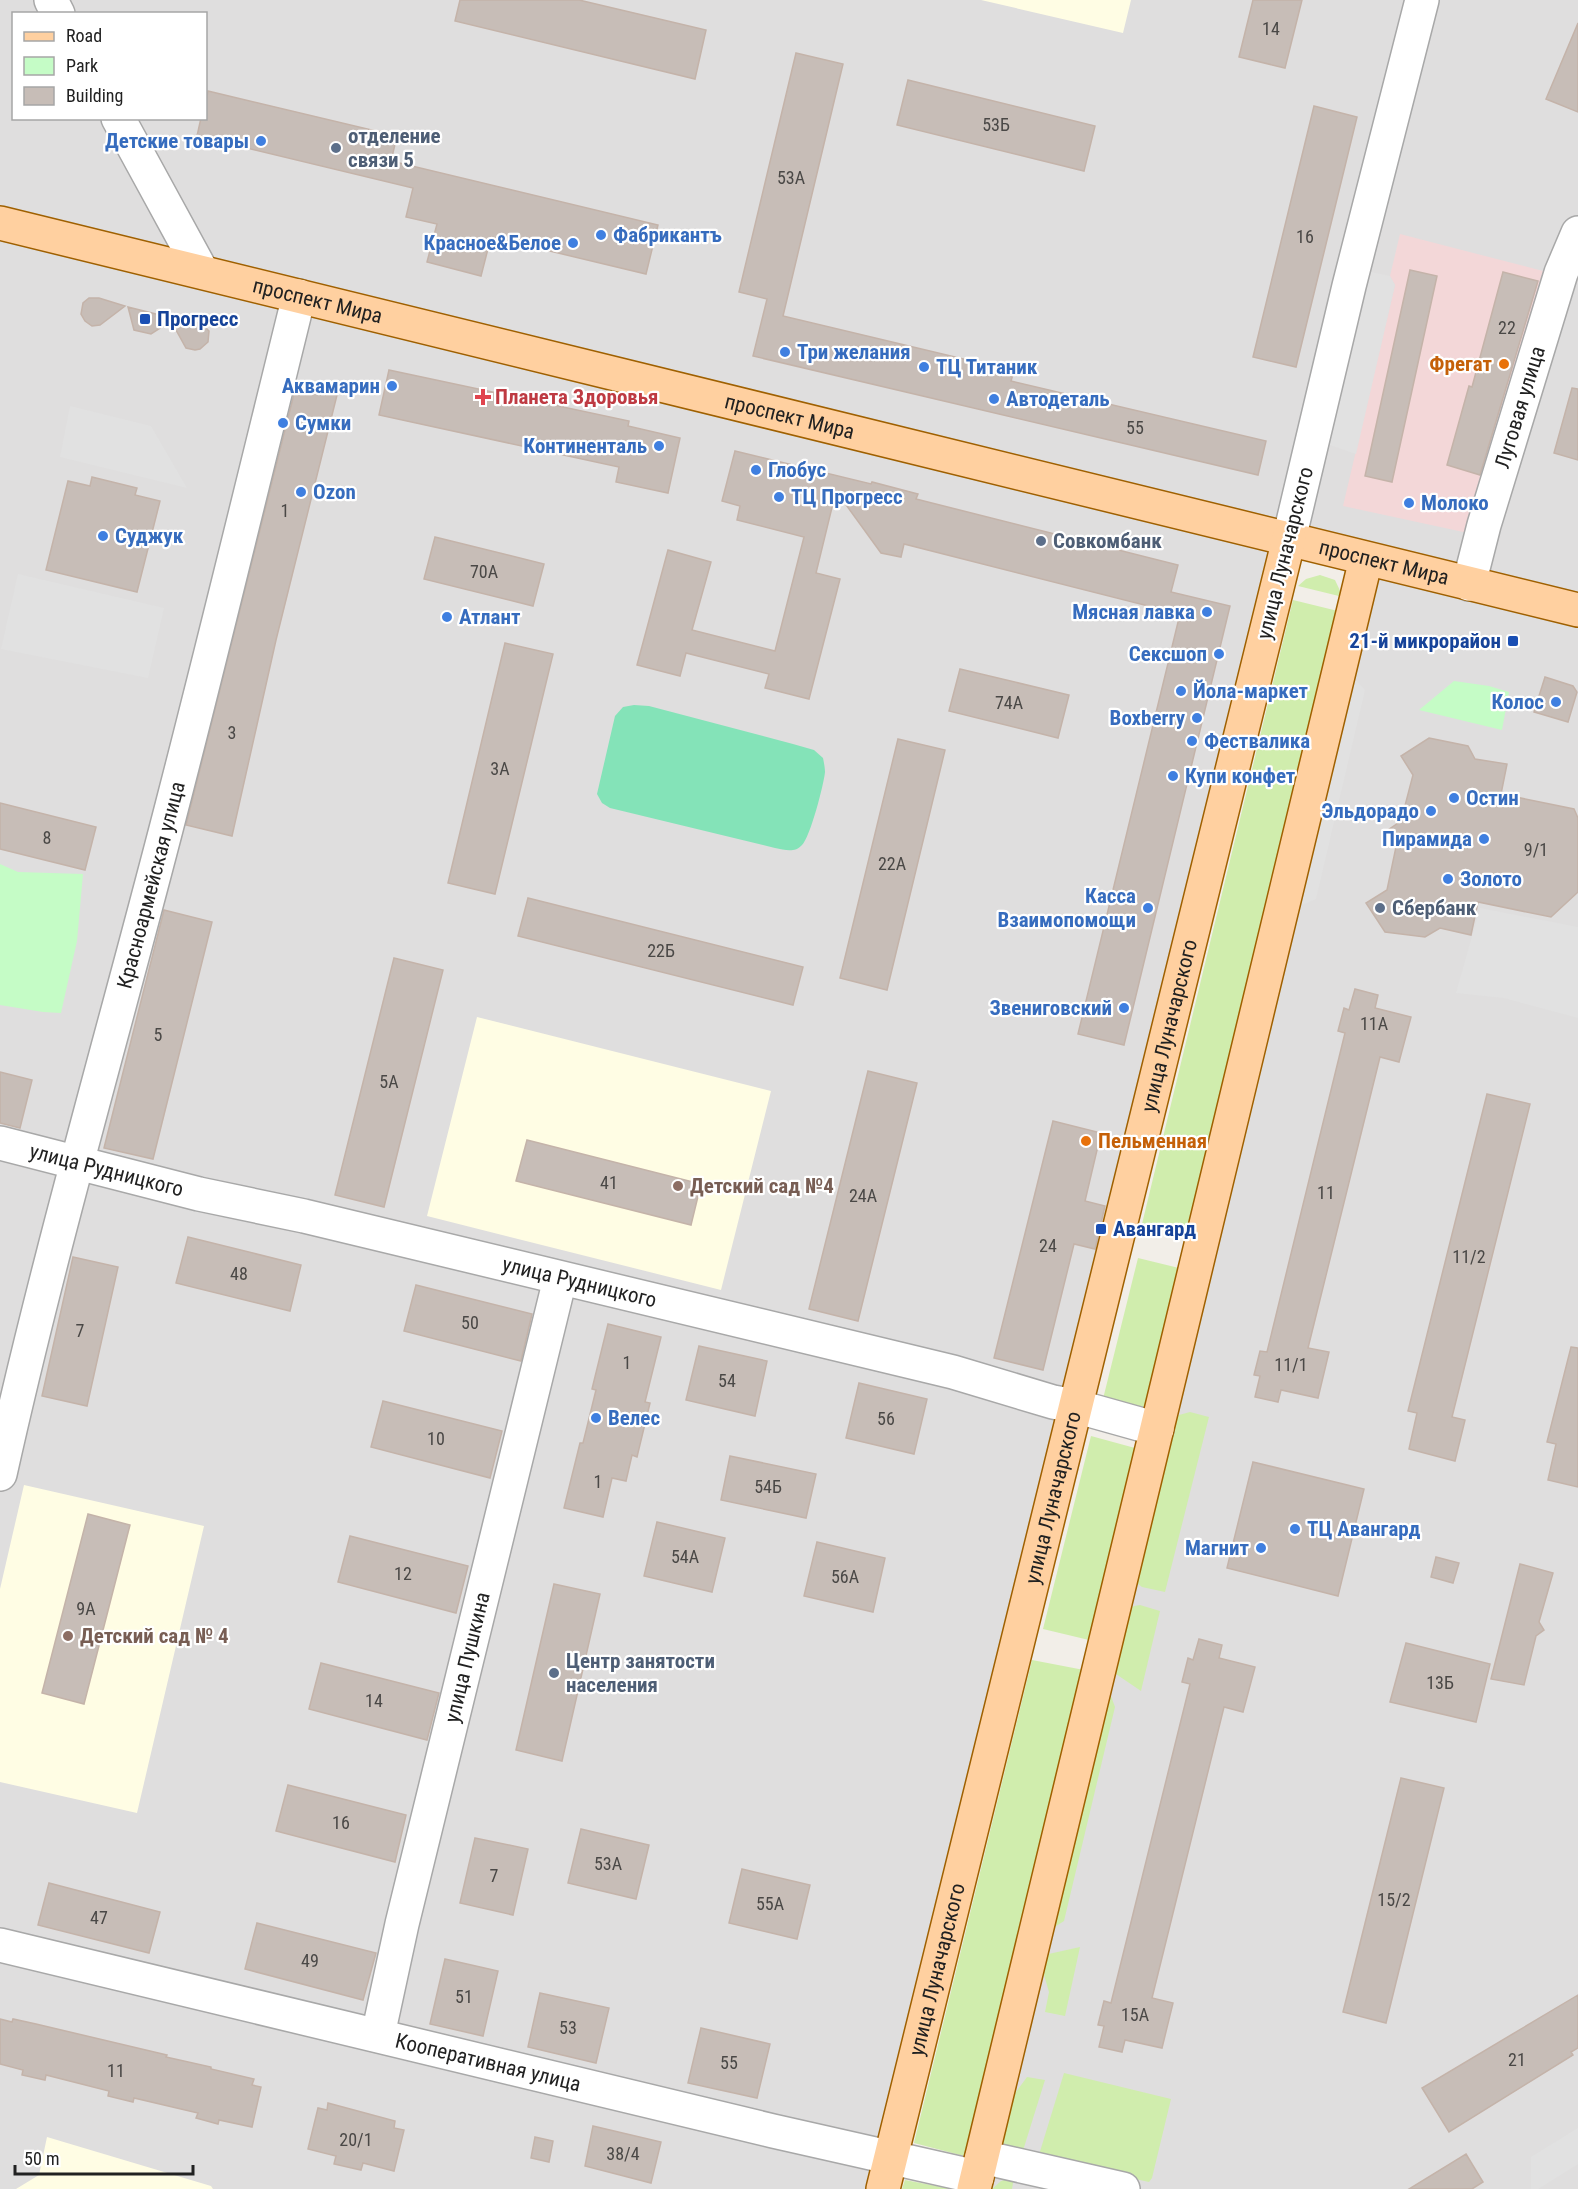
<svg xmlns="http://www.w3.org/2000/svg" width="1578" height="2189" viewBox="0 0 1578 2189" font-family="'Roboto Condensed',sans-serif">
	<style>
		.residential { fill: #dfdede; fill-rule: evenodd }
		.commercial { fill: #f3d7d8 }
		.education { fill: #fffde4 }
		.grass { fill: #d0edad }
		.park { fill: #c5fcc6 }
		.pitch { fill: #84e3b8 }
		.parking { fill: #e1e1e1 }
		.building { fill: #c7bdb7; stroke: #c4b3a9; stroke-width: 1.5 }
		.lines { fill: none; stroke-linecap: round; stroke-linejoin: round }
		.minor-casing { stroke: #a8a8a8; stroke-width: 36 }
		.major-casing { stroke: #9f6000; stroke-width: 36 }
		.minor { stroke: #fff; stroke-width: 33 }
		.major { stroke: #ffd0a0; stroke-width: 33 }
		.shop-dot { fill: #3f7fe0; stroke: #fff; stroke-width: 2 }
		.service-dot { fill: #5c6f8a; stroke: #fff; stroke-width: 2 }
		.transit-dot { fill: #1a4fb4; stroke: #fff; stroke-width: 2 }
		.food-dot { fill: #e8710a; stroke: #fff; stroke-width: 2 }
		.health-dot { fill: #e0444e; stroke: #fff; stroke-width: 2 }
		.education-dot { fill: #8d6e63; stroke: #fff; stroke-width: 2 }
		.labels { text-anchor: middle; stroke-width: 4.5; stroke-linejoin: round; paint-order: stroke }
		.number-label { font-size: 18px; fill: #4a4846 }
		.service-label { font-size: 21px; font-weight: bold; fill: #4e5e75; stroke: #fff; text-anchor: start }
		.shop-label { font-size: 21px; font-weight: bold; fill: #366cbe; stroke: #fff; text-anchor: start }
		.street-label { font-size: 21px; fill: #212121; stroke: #fff }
		.transit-label { font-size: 21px; font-weight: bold; fill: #164399; stroke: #fff; text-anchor: start }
		.food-label { font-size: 21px; font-weight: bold; fill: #c56008; stroke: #fff; text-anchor: end }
		.health-label { font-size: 21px; font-weight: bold; fill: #be3a42; stroke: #fff; text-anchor: start }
		.education-label { font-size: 21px; font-weight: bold; fill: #785e54; stroke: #fff; text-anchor: start }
	</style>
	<rect width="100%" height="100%" fill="#f2eee8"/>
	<path class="residential" d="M 0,0 L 1578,0 L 1578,2189 L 974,2189 L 1366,560 L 1290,539 L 883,2189 L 0,2189 ZM 14,14 L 206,14 L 206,118 L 14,118 Z"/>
	<path class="commercial" d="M 1400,234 L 1543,271 L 1468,533 L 1343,506 L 1395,285 L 1390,276 Z"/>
	<path class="education" d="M 981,0 L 1131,0 L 1123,33 Z
		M 477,1017 L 771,1091 L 721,1290 L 427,1216 Z
		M 24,1485 L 204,1526 L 137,1813 L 0,1782 L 0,1589 Z
		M 47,2137 L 211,2186 L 213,2189 L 16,2189 L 39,2175 Z"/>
	<path class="grass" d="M 1320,575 L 1335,580 L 1343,597 L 1298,586 L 1306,579 Z
		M 1293,600 L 1342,612 L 1259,934 L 1186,1233 L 1142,1224 Z
		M 1138,1258 L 1183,1269 L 1145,1424 L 1099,1415 Z
		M 1190,1412 L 1209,1417 L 1165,1592 L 1142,1587 L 1134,1581 L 1174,1419 L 1179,1415 Z
		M 1091,1436 L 1135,1448 L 1089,1640 L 1043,1629 Z
		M 1140,1605 L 1160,1611 L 1141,1691 L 1113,1672 L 1130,1609 L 1134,1606 Z
		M 1032,1660 L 1084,1670 L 964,2156 L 914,2143 Z
		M 1108,1688 L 1115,1707 L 1064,1921 L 1050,1930 Z
		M 1080,1947 L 1065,2016 L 1045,2012 L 1049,1992 L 1042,1968 L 1044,1955 Z
		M 1064,2073 L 1171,2099 L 1152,2178 L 1149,2182 L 1038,2158 Z
		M 1027,2077 L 1045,2080 L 1021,2157 L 1002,2152 L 1000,2139 L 1010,2100 Z
		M 1014,2177 L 1012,2189 L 992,2189 L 1001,2181 Z
		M 905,2180 L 952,2189 L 902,2189 Z"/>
	<path class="park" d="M 1454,681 L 1489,686 L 1509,692 L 1502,730 L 1419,710 Z
		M 0,864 L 18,872 L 83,874 L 77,941 L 61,1013 L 43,1012 L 0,1005 Z"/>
	<path class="pitch" d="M 634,705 L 649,706 L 793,744 L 814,750 L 823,758 C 824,763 825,768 825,772 C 824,784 810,838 802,845 C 795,853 785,850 775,848 L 610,808 L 602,803 L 597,794 L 615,716 L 623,707 Z"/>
	<path class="parking" d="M 1371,272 L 1390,276 L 1395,285 L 1356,454 L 1327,444 Z
		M 70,406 L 151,426 L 187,488 L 60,457 Z
		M 18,574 L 164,608 L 148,678 L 1,649 Z
		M 1341,665 L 1365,690 L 1316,899 L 1281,914 Z
		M 1480,908 L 1578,927 L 1578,1018 L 1504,998 L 1456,993 Z
		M 1578,2128 L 1578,2164 L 1538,2189 L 1531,2189 L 1531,2157 Z"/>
	<path class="building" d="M 460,0 L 579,0 L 706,30 L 695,79 L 455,21 Z
		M 1253,0 L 1302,0 L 1285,68 L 1239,57 Z
		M 1578,23 L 1578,112 L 1546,99 Z
		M 796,53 L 843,64 L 783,316 L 1014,371 L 1011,381 L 1266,441 L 1258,475 L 753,356 L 767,299 L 739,292 Z
		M 908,80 L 1095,126 L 1084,171 L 897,125 Z
		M 208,91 L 397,136 L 391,161 L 658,225 L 646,274 L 491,237 L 481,276 L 427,262 L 437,224 L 406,217 L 413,188 L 197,136 L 201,118 L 206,118 L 206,102 Z
		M 1314,106 L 1357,117 L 1296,367 L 1253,357 Z
		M 1410,270 L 1437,276 L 1392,482 L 1365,476 Z
		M 1503,272 L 1538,281 L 1480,475 L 1447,465 L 1469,386 L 1472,387 Z
		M 89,298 L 99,298 L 125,306 L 100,325 L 92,326 L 85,321 L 81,314 L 83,303 Z
		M 128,307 L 188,322 L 201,323 L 209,331 L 208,342 L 200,349 L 195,350 L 186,348 L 171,321 L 151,334 L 134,330 Z
		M 389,370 L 629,421 L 628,426 L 680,438 L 668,493 L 616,482 L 619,467 L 379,415 Z
		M 296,386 L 337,395 L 276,640 L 232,836 L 186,825 Z
		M 1572,388 L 1578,389 L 1578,460 L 1554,453 Z
		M 735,451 L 871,484 L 872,482 L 918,494 L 916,499 L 1178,565 L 1171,592 L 1230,606 L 1124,1045 L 1078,1034 L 1180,614 L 904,544 L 901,557 L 881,553 L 836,491 L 816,573 L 840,579 L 809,699 L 765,688 L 769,674 L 686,653 L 680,676 L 637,665 L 668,550 L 711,562 L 692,630 L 775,651 L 804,537 L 737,520 L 740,506 L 722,501 Z
		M 92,477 L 137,488 L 135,495 L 160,501 L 137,592 L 46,570 L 68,481 L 90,486 Z
		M 435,537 L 544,564 L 533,606 L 424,579 Z
		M 505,643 L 553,654 L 495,894 L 448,883 Z
		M 960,669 L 1069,695 L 1058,738 L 949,711 Z
		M 1545,677 L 1573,686 L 1577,692 L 1568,722 L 1534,712 Z
		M 1429,738 L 1468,746 L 1475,759 L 1507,764 L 1501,794 L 1574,809 L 1578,818 L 1578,892 L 1551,917 L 1478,902 L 1471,935 L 1440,928 L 1425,937 L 1385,932 L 1366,903 L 1387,890 L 1396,847 L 1385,832 L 1401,821 L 1413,775 L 1401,756 Z
		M 898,739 L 945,750 L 887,990 L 840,978 Z
		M 0,803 L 96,827 L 85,870 L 0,849 Z
		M 528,898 L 803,967 L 793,1005 L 518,936 Z
		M 164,910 L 212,922 L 153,1159 L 104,1148 Z
		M 394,958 L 443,970 L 384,1207 L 335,1195 Z
		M 1355,989 L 1378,995 L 1375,1008 L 1411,1017 L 1399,1062 L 1380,1057 L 1308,1348 L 1329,1352 L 1318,1398 L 1281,1390 L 1278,1402 L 1255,1397 L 1260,1376 L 1254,1375 L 1260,1351 L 1267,1352 L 1345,1033 L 1338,1031 L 1344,1008 L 1349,1010 Z
		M 868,1071 L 917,1083 L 858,1321 L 809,1309 Z
		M 0,1072 L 32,1080 L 20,1128 L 0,1123 Z
		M 1487,1094 L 1530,1104 L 1452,1417 L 1465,1420 L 1455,1461 L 1409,1449 L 1417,1413 L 1408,1411 Z
		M 1053,1121 L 1101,1133 L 1085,1201 L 1105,1206 L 1095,1249 L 1074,1244 L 1043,1370 L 994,1358 Z
		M 527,1140 L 701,1184 L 691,1225 L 516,1181 Z
		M 188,1237 L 301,1265 L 290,1311 L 176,1283 Z
		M 73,1257 L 118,1267 L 87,1406 L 42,1396 Z
		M 416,1285 L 532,1314 L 521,1361 L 404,1331 Z
		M 608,1324 L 661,1337 L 645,1402 L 650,1403 L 637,1457 L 632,1455 L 626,1481 L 612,1478 L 603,1517 L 564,1508 L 580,1443 L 583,1443 L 596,1390 L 592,1389 Z
		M 699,1346 L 767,1361 L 755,1416 L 686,1400 Z
		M 1571,1347 L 1578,1348 L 1578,1487 L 1548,1480 L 1556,1444 L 1547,1442 Z
		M 859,1383 L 927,1399 L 914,1454 L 846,1438 Z
		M 383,1401 L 502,1431 L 490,1478 L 371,1447 Z
		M 730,1456 L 816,1474 L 806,1518 L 721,1500 Z
		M 1253,1462 L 1364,1489 L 1338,1596 L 1227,1568 Z
		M 88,1514 L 130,1525 L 84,1704 L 42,1693 Z
		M 657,1522 L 725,1538 L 712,1592 L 644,1576 Z
		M 350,1536 L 468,1566 L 456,1613 L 338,1582 Z
		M 817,1542 L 885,1558 L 873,1612 L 804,1596 Z
		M 1436,1557 L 1459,1563 L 1453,1583 L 1431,1577 Z
		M 1520,1564 L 1553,1573 L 1539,1622 L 1544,1630 L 1536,1636 L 1524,1685 L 1491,1679 Z
		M 554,1584 L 600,1594 L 562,1761 L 516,1750 Z
		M 1199,1639 L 1222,1645 L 1219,1658 L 1255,1667 L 1243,1712 L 1224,1707 L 1152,1998 L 1173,2003 L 1162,2048 L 1125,2040 L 1122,2052 L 1099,2047 L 1104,2026 L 1098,2025 L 1104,2001 L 1111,2003 L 1190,1684 L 1182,1682 L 1188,1658 L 1193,1660 Z
		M 1406,1643 L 1490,1664 L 1476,1722 L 1390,1702 Z
		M 321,1663 L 439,1693 L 427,1740 L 309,1709 Z
		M 1401,1778 L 1444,1788 L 1386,2023 L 1343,2012 Z
		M 288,1785 L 406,1815 L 395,1862 L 276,1831 Z
		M 581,1829 L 649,1845 L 636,1899 L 568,1883 Z
		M 475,1838 L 528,1849 L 513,1915 L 460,1903 Z
		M 742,1869 L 810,1885 L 797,1939 L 729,1923 Z
		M 49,1883 L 160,1912 L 149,1953 L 38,1925 Z
		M 257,1923 L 376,1953 L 363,2000 L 245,1969 Z
		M 445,1959 L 498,1971 L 483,2036 L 430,2024 Z
		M 540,1993 L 609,2008 L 596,2063 L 528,2047 Z
		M 1578,1995 L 1578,2048 L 1571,2052 L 1573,2055 L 1449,2132 L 1422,2088 Z
		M 0,2019 L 12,2022 L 13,2019 L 36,2024 L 167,2055 L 166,2057 L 211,2067 L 211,2069 L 254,2079 L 252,2085 L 261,2087 L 252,2127 L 219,2120 L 218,2124 L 196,2118 L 198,2113 L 134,2098 L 133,2102 L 108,2096 L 109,2091 L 46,2075 L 45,2080 L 22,2075 L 23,2070 L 0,2064 Z
		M 701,2028 L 770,2044 L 757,2098 L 688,2083 Z
		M 328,2103 L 395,2121 L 394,2128 L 404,2130 L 394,2171 L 363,2163 L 361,2170 L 334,2164 L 336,2156 L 308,2149 L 318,2108 L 327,2110 Z
		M 593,2126 L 661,2142 L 651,2183 L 585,2166 Z
		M 535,2137 L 553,2141 L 549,2162 L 531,2158 Z
		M 1466,2154 L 1483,2182 L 1472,2189 L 1409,2189 Z"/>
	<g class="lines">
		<defs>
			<g id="minor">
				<path d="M 51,0 L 58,14"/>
				<path d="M 118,118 L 202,272"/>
				<path d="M 1289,539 L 1349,286 L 1422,0"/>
				<path id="s1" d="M 1469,584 L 1484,525 L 1561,273 L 1578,233"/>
				<path id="s2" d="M 0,1143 L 199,1194 L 304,1216 L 953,1372 L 1053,1402 L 1075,1406 L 1157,1429"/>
				<path id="s3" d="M 0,1474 C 50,1249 115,1028 172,806 C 216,636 257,466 299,296"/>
				<path id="s4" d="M 0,1945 L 773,2131 L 977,2177"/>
				<path id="s5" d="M 378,2035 L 402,1924 L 560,1279"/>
				<path d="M 982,2157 L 1123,2189"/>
			</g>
			<g id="major">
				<path id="s6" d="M 0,223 L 1578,610"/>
				<path id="s7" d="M 883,2189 L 1289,539"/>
				<path d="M 974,2189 L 1366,559"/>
			</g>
		</defs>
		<use href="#minor" class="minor-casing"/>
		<use href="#major" class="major-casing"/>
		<use href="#minor" class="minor"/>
		<use href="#major" class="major"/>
	</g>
	<g class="shop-dot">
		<circle cx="261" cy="141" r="6"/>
		<circle cx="601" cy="235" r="6"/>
		<circle cx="573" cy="243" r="6"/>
		<circle cx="785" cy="352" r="6"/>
		<circle cx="924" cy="367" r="6"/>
		<circle cx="392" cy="386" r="6"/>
		<circle cx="994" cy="399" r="6"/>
		<circle cx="283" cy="423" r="6"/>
		<circle cx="659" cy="446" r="6"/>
		<circle cx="756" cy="470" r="6"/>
		<circle cx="301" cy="492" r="6"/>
		<circle cx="779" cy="497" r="6"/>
		<circle cx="1409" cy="503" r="6"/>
		<circle cx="103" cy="536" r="6"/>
		<circle cx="1207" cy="612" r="6"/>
		<circle cx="447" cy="617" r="6"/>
		<circle cx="1219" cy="654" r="6"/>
		<circle cx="1181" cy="691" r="6"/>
		<circle cx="1556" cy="702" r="6"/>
		<circle cx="1197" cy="718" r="6"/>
		<circle cx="1192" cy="741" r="6"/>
		<circle cx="1173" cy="776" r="6"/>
		<circle cx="1454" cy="798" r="6"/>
		<circle cx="1431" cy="811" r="6"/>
		<circle cx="1484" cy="839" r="6"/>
		<circle cx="1448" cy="879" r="6"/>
		<circle cx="1148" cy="908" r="6"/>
		<circle cx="1124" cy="1008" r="6"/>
		<circle cx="596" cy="1418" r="6"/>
		<circle cx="1295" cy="1529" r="6"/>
		<circle cx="1261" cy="1548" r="6"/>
	</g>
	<g class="service-dot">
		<circle cx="336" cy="148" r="6"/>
		<circle cx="1041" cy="541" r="6"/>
		<circle cx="1380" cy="908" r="6"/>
		<circle cx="554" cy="1673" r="6"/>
	</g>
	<g class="transit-dot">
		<rect x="139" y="313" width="12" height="12" rx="3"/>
		<rect x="1507" y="635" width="12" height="12" rx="3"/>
		<rect x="1095" y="1223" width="12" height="12" rx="3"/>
	</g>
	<g class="food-dot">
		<circle cx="1504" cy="364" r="6"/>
		<circle cx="1086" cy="1141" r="6"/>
	</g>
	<path class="health-dot" d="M480 388h6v6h6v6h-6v6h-6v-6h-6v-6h6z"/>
	<g class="education-dot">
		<circle cx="678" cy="1186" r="6"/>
		<circle cx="68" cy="1636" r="6"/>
	</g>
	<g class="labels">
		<g class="number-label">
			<text x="1271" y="35">14</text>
			<text x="996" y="131">53Б</text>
			<text x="791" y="184">53А</text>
			<text x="1305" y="243">16</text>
			<text x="1507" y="334">22</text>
			<text x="1135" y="434">55</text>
			<text x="285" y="517">1</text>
			<text x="484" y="578">70А</text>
			<text x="1009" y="709">74А</text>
			<text x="232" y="739">3</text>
			<text x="500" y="775">3А</text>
			<text x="47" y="844">8</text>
			<text x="1536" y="856">9/1</text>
			<text x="892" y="870">22А</text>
			<text x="661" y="957">22Б</text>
			<text x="1374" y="1030">11А</text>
			<text x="158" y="1041">5</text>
			<text x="389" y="1088">5А</text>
			<text x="609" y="1189">41</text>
			<text x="1326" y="1199">11</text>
			<text x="863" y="1202">24А</text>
			<text x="1048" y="1252">24</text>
			<text x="1469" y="1263">11/2</text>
			<text x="239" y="1280">48</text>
			<text x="470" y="1329">50</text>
			<text x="80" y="1337">7</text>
			<text x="627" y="1369">1</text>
			<text x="1291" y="1371">11/1</text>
			<text x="727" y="1387">54</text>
			<text x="886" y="1425">56</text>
			<text x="436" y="1445">10</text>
			<text x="598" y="1488">1</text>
			<text x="768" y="1493">54Б</text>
			<text x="685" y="1563">54А</text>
			<text x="403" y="1580">12</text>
			<text x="845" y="1583">56А</text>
			<text x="86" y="1615">9А</text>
			<text x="1440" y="1689">13Б</text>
			<text x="374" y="1707">14</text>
			<text x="341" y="1829">16</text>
			<text x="608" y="1870">53А</text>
			<text x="494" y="1882">7</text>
			<text x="1394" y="1906">15/2</text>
			<text x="770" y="1910">55А</text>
			<text x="99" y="1924">47</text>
			<text x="310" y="1967">49</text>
			<text x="464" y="2003">51</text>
			<text x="1135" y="2021">15А</text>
			<text x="568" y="2034">53</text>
			<text x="1517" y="2066">21</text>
			<text x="729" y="2069">55</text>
			<text x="116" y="2077">11</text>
			<text x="356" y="2146">20/1</text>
			<text x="623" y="2160">38/4</text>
		</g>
		<g class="service-label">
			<text x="348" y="143">отделение<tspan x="348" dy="24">связи 5</tspan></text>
			<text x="1053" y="548">Совкомбанк</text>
			<text x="1392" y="915">Сбербанк</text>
			<text x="566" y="1668">Центр занятости<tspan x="566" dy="24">населения</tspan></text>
		</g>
		<g class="shop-label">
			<text x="249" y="148" text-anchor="end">Детские товары</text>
			<text x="613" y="242">Фабрикантъ</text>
			<text x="561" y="250" text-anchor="end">Красное&amp;Белое</text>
			<text x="797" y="359">Три желания</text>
			<text x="936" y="374">ТЦ Титаник</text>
			<text x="380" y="393" text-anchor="end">Аквамарин</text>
			<text x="1006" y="406">Автодеталь</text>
			<text x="295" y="430">Сумки</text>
			<text x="647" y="453" text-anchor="end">Континенталь</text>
			<text x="768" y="477">Глобус</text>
			<text x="313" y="499">Ozon</text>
			<text x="791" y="504">ТЦ Прогресс</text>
			<text x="1421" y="510">Молоко</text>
			<text x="115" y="543">Суджук</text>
			<text x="1195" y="619" text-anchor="end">Мясная лавка</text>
			<text x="459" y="624">Атлант</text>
			<text x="1207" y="661" text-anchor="end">Сексшоп</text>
			<text x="1193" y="698">Йола-маркет</text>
			<text x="1544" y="709" text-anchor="end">Колос</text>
			<text x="1185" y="725" text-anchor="end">Boxberry</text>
			<text x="1204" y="748">Фествалика</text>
			<text x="1185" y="783">Купи конфет</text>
			<text x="1466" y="805">Остин</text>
			<text x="1419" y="818" text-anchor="end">Эльдорадо</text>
			<text x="1472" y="846" text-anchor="end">Пирамида</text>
			<text x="1460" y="886">Золото</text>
			<text x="1136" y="903" text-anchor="end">Касса<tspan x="1136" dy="24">Взаимопомощи</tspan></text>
			<text x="1112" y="1015" text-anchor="end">Звениговский</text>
			<text x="608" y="1425">Велес</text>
			<text x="1307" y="1536">ТЦ Авангард</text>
			<text x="1249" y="1555" text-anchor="end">Магнит</text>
		</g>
		<g class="street-label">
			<text dy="7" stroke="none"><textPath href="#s6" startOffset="327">проспект Мира</textPath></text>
			<text dy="7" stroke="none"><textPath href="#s1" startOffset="184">Луговая улица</textPath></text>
			<text dy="7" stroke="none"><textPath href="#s6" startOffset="813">проспект Мира</textPath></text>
			<text transform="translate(1285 553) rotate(-76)" y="7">улица Луначарского</text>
			<text dy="7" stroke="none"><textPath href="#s6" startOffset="1425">проспект Мира</textPath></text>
			<text dy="7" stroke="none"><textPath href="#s3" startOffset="608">Красноармейская улица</textPath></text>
			<text dy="7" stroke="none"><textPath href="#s7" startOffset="1198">улица Луначарского</textPath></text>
			<text dy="7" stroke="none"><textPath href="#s2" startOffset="110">улица Рудницкого</textPath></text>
			<text dy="7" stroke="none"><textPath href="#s2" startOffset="596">улица Рудницкого</textPath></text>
			<text dy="7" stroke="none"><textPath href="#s7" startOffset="712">улица Луначарского</textPath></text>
			<text dy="7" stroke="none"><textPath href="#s5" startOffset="388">улица Пушкина</textPath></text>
			<text dy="7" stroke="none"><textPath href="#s7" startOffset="226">улица Луначарского</textPath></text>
			<text dy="7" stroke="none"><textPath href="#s4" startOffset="502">Кооперативная улица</textPath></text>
		</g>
		<g class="transit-label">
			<text x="157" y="326">Прогресс</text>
			<text x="1501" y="648" text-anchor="end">21-й микрорайон</text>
			<text x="1113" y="1236">Авангард</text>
		</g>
		<g class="food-label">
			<text x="1492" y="371">Фрегат</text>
			<text x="1098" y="1148" text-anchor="start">Пельменная</text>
		</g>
		<g class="health-label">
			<text x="495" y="404">Планета Здоровья</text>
		</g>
		<g class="education-label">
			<text x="690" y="1193">Детский сад №4</text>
			<text x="80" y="1643">Детский сад № 4</text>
		</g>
	</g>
	<rect x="12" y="12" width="195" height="108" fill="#ffffff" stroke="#a6a6a6" stroke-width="1.5"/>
	<rect x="24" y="32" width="30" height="9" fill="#ffd0a0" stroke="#a6a6a6" stroke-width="1.5"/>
	<text x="66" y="42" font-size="18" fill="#212121">Road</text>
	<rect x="24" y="57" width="30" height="18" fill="#c5fcc6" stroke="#a6a6a6" stroke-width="1.5"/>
	<text x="66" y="72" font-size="18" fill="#212121">Park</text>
	<rect x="24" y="87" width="30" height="18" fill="#c7bdb7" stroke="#a6a6a6" stroke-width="1.5"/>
	<text x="66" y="102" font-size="18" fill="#212121">Building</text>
	<path d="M15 2165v9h178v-9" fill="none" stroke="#212121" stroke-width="3"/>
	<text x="24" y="2165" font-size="18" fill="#212121" stroke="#ffffff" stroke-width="4.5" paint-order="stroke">50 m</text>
</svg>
